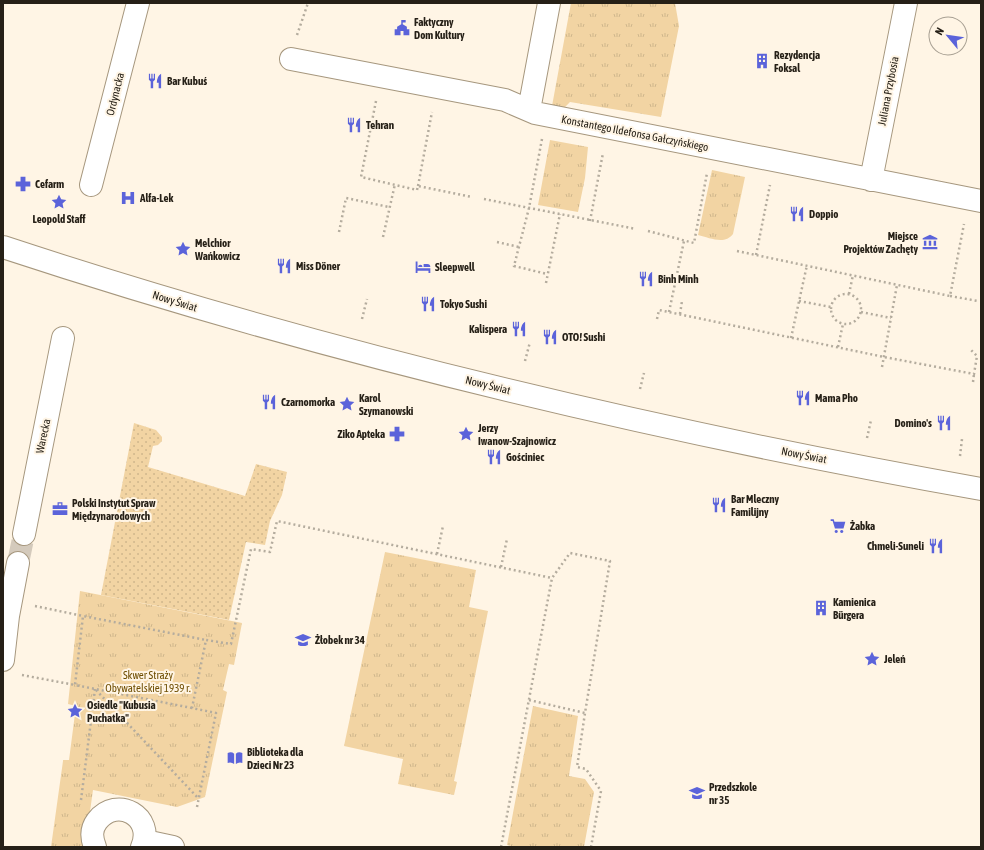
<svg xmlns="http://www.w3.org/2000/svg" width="984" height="850" viewBox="0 0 984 850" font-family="'Asap Condensed',sans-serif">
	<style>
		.grass { fill: url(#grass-tufts) }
		.garden { fill: url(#garden-dots) }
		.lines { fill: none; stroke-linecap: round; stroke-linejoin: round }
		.minor-tunnel { stroke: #d4cabc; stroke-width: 22; stroke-dasharray: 22 11; stroke-linecap: butt }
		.minor-casing { stroke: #a6977e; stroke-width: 24 }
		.path { stroke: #b4ac9e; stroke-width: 2.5; stroke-dasharray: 2 3; stroke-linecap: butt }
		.minor { stroke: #fff; stroke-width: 22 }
		.labels { text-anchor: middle; stroke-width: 4; stroke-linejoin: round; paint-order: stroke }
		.poi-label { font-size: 11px; font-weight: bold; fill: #262017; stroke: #fff5e5; text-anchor: start }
		.street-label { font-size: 11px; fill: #262017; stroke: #fff5e5 }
		.park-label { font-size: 11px; fill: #6e4d01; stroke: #fff5e5 }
	</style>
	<defs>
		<pattern id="grass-tufts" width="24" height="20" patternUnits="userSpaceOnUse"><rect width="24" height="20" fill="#f2d4a3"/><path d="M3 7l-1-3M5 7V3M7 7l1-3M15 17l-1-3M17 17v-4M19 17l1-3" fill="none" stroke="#cfb68c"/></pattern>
		<pattern id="garden-dots" width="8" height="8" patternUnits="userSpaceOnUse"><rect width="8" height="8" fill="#f2d4a3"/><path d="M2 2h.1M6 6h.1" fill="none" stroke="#cfb68c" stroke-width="1.8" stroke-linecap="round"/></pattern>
	</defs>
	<rect width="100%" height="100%" fill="#fff5e5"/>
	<path class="grass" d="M 571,3 L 675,3 L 679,26 L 661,117 L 570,102 L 564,108 L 552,106 Z
		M 550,140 L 588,147 L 585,178 L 578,212 L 538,205 Z
		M 712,170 L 745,177 L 733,234 C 725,245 710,238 698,235 Z
		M 385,552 L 476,570 L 469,607 L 488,611 L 454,781 L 457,782 L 454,795 L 398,784 L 403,759 L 344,746 Z
		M 80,591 L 242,623 L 234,665 L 229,664 L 223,690 L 227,692 L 205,797 L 177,807 L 93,790 L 85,847 L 51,847 L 63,761 L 63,760 L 69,760 L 76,706 L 68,704 Z
		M 533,706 L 578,716 L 569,776 L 585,779 L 594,792 L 584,847 L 515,847 L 507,845 Z"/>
	<path class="garden" d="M 134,423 L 156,430 L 162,437 L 162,441 L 158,445 L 153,446 L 148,467 L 245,496 L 256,464 L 287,472 L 282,495 L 270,521 L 265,545 L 246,542 L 229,620 L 101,595 Z"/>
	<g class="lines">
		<path class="minor-tunnel" d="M 18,563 L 24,534"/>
		<defs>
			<path id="minor" d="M 291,59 L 505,100 L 535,113 L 981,201
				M 529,110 L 549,3
				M 871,180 L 906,3
				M 91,185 L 138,3
				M 3,247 C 322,352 650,430 981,489
				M 24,534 L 63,338
				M 3,660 L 8,616 L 18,563
				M 145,841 L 173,847
				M 95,847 C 91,837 91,829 97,821 C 117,795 155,817 142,847"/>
		</defs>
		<use href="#minor" class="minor-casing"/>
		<path class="path" d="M 297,35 L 308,3
			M 376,101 L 361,177 L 417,190 L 418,186 L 472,197
			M 542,139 L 529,208 L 514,266 L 547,274
			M 418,186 L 432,112
			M 484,199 L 636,229
			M 590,221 L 603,153
			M 648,231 L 694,243 L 707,173
			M 339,232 L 346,198 L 389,207
			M 383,237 L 395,184
			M 497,242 L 519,247
			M 737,251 L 950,296 L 964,224
			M 756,255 L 770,185
			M 546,283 L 560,214
			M831 309a15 15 0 1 1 30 0a15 15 0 1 1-30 0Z
			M 849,294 L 853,275
			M 950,296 L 978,301
			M 799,301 L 831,307
			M 669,312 L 684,241
			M 861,312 L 891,318
			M 680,314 L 682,301
			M 362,319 L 367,299
			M 657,319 L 659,310 L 884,357 L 974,374 L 977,356 L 970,349
			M 791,338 L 807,265
			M 838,347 L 843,324
			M 525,361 L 530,342
			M 882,367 L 897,285
			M 973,382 L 974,374
			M 640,389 L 644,373
			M 867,438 L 871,420
			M 960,456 L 962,439
			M 437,554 L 443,526
			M 501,567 L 507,539
			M 35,606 L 83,616
			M 22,675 L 75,685
			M 96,690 L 198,798
			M 529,700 L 585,713
			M 192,708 L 75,685 L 83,616 L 206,640
			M 81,800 L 95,689
			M 197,807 L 216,713 L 192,708 L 206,640 L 231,644 L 251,549 L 270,552 L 277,521 L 552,578
			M 501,847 L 552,578 L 570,553 L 610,561 L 585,713 L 577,767 L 586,769 L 601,791 L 591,847"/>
		<use href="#minor" class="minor"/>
	</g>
	<defs>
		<symbol id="civic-bare" viewBox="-9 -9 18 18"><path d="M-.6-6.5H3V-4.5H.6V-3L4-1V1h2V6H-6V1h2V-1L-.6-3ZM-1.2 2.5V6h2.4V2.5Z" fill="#5b63da" stroke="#fff5e5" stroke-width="2.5" paint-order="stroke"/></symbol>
		<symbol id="building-bare" viewBox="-9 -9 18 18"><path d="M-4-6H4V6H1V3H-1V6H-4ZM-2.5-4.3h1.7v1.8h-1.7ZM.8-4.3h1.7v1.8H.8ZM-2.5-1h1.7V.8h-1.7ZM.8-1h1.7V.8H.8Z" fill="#5b63da" stroke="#fff5e5" stroke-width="2.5" paint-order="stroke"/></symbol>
		<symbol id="restaurant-bare" viewBox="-9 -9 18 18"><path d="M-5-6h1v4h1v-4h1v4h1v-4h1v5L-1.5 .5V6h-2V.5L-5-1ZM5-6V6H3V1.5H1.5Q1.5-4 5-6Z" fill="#5b63da" stroke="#fff5e5" stroke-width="2.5" paint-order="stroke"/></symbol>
		<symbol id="pharmacy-bare" viewBox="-9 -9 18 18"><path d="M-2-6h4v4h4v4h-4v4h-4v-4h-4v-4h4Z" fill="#5b63da" stroke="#fff5e5" stroke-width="2.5" paint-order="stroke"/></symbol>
		<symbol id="hospital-bare" viewBox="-9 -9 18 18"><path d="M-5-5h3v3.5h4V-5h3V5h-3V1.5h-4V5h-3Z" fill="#5b63da" stroke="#fff5e5" stroke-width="2.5" paint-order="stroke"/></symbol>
		<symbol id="sight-bare" viewBox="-9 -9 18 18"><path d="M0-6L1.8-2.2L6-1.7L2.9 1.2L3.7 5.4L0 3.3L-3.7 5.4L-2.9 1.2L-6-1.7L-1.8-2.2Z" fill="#5b63da" stroke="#fff5e5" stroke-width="2.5" paint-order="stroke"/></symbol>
		<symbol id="museum-bare" viewBox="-9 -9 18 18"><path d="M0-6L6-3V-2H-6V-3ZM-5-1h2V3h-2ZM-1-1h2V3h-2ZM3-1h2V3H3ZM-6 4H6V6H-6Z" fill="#5b63da" stroke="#fff5e5" stroke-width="2.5" paint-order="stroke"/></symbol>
		<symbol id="hotel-bare" viewBox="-9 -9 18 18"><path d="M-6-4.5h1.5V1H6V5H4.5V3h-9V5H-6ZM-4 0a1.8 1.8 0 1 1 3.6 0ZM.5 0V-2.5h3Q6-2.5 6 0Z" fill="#5b63da" stroke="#fff5e5" stroke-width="2.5" paint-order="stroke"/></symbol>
		<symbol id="office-bare" viewBox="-9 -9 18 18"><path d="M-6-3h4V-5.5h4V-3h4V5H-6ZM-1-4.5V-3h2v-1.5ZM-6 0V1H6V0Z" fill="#5b63da" stroke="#fff5e5" stroke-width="2.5" paint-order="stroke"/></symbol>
		<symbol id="supermarket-bare" viewBox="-9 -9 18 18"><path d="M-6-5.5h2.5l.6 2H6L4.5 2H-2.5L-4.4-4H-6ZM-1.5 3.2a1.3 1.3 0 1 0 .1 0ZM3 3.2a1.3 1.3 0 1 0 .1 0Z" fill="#5b63da" stroke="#fff5e5" stroke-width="2.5" paint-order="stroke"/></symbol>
		<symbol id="school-bare" viewBox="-9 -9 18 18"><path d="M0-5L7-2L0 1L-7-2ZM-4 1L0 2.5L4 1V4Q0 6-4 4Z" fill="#5b63da" stroke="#fff5e5" stroke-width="2.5" paint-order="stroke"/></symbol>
		<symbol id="library-bare" viewBox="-9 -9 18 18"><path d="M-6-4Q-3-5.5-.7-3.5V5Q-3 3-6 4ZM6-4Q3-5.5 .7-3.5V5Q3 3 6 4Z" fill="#5b63da" stroke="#fff5e5" stroke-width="2.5" paint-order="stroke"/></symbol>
	</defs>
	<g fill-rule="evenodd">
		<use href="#civic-bare" x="391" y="17" width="22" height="22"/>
		<use href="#building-bare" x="751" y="50" width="22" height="22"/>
		<use href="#restaurant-bare" x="144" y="70" width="22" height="22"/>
		<use href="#restaurant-bare" x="343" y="114" width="22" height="22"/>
		<use href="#pharmacy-bare" x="12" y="173" width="22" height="22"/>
		<use href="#hospital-bare" x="117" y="187" width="22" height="22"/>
		<use href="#sight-bare" x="48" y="191" width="22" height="22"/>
		<use href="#restaurant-bare" x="786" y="203" width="22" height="22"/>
		<use href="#museum-bare" x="919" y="231" width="22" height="22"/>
		<use href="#sight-bare" x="172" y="238" width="22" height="22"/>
		<use href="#restaurant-bare" x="273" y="255" width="22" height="22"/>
		<use href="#hotel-bare" x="412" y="256" width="22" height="22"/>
		<use href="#restaurant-bare" x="635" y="268" width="22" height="22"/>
		<use href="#restaurant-bare" x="417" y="293" width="22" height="22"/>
		<use href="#restaurant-bare" x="508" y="318" width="22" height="22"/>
		<use href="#restaurant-bare" x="539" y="326" width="22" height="22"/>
		<use href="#restaurant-bare" x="792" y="387" width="22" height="22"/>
		<use href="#restaurant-bare" x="258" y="391" width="22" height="22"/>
		<use href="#sight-bare" x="336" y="393" width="22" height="22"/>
		<use href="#restaurant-bare" x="933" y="412" width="22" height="22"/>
		<use href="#pharmacy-bare" x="386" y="423" width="22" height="22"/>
		<use href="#sight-bare" x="455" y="423" width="22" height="22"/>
		<use href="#restaurant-bare" x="483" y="446" width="22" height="22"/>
		<use href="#restaurant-bare" x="708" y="494" width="22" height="22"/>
		<use href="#office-bare" x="49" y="498" width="22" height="22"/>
		<use href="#supermarket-bare" x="827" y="515" width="22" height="22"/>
		<use href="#restaurant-bare" x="925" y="535" width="22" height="22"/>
		<use href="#building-bare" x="810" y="597" width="22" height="22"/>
		<use href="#school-bare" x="292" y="629" width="22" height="22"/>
		<use href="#sight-bare" x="861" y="648" width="22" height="22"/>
		<use href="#sight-bare" x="64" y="700" width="22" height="22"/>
		<use href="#library-bare" x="224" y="747" width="22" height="22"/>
		<use href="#school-bare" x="686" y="782" width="22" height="22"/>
	</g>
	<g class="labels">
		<g class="poi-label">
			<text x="414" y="26">Faktyczny<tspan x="414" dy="13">Dom Kultury</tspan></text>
			<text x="774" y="59">Rezydencja<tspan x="774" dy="13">Foksal</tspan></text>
			<text x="167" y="85">Bar Kubuś</text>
			<text x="366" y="129">Tehran</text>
			<text x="35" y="188">Cefarm</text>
			<text x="140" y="202">Alfa-Lek</text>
			<text x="809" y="218">Doppio</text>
			<text x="59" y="223" text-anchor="middle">Leopold Staff</text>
			<text x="918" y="240" text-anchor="end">Miejsce<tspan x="918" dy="13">Projektów Zachęty</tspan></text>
			<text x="195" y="247">Melchior<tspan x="195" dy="13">Wańkowicz</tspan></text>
			<text x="296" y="270">Miss Döner</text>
			<text x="435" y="271">Sleepwell</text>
			<text x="658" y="283">Binh Minh</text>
			<text x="440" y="308">Tokyo Sushi</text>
			<text x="507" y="333" text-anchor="end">Kalispera</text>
			<text x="562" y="341">OTO! Sushi</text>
			<text x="359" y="402">Karol<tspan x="359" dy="13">Szymanowski</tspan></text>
			<text x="815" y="402">Mama Pho</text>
			<text x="281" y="406">Czarnomorka</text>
			<text x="932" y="427" text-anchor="end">Domino's</text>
			<text x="478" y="432">Jerzy<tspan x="478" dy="13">Iwanow-Szajnowicz</tspan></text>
			<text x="385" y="438" text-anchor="end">Ziko Apteka</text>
			<text x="506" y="461">Gościniec</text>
			<text x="731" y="503">Bar Mleczny<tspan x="731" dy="13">Familijny</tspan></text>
			<text x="72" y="507">Polski Instytut Spraw<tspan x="72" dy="13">Międzynarodowych</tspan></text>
			<text x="850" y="530">Żabka</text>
			<text x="924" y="550" text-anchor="end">Chmeli-Suneli</text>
			<text x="833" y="606">Kamienica<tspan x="833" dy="13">Bürgera</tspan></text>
			<text x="315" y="644">Żłobek nr 34</text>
			<text x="884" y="663">Jeleń</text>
			<text x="87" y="709">Osiedle "Kubusia<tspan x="87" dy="13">Puchatka"</tspan></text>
			<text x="247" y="756">Biblioteka dla<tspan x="247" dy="13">Dzieci Nr 23</tspan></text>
			<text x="709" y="791">Przedszkole<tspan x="709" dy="13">nr 35</tspan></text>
		</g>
		<g class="street-label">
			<text transform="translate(888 91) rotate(-79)" y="4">Juliana Przybosia</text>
			<text transform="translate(115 94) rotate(-76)" y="4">Ordynacka</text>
			<text transform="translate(635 133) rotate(11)" y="4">Konstantego Ildefonsa Gałczyńskiego</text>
			<text transform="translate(175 301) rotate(17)" y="4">Nowy Świat</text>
			<text transform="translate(488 385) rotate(14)" y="4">Nowy Świat</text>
			<text transform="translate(43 436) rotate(-78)" y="4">Warecka</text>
			<text transform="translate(804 455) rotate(11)" y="4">Nowy Świat</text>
		</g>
		<g class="park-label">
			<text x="148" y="679">Skwer Straży<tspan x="148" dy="13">Obywatelskiej 1939 r.</tspan></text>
		</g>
	</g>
	<rect width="984" height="850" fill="none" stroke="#262017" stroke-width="8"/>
	<g transform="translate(948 36) rotate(299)"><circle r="19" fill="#fff5e5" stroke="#a8a093"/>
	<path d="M0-3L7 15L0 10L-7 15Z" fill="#5b63da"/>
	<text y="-6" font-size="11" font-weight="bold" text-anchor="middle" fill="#262017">N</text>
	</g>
</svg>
